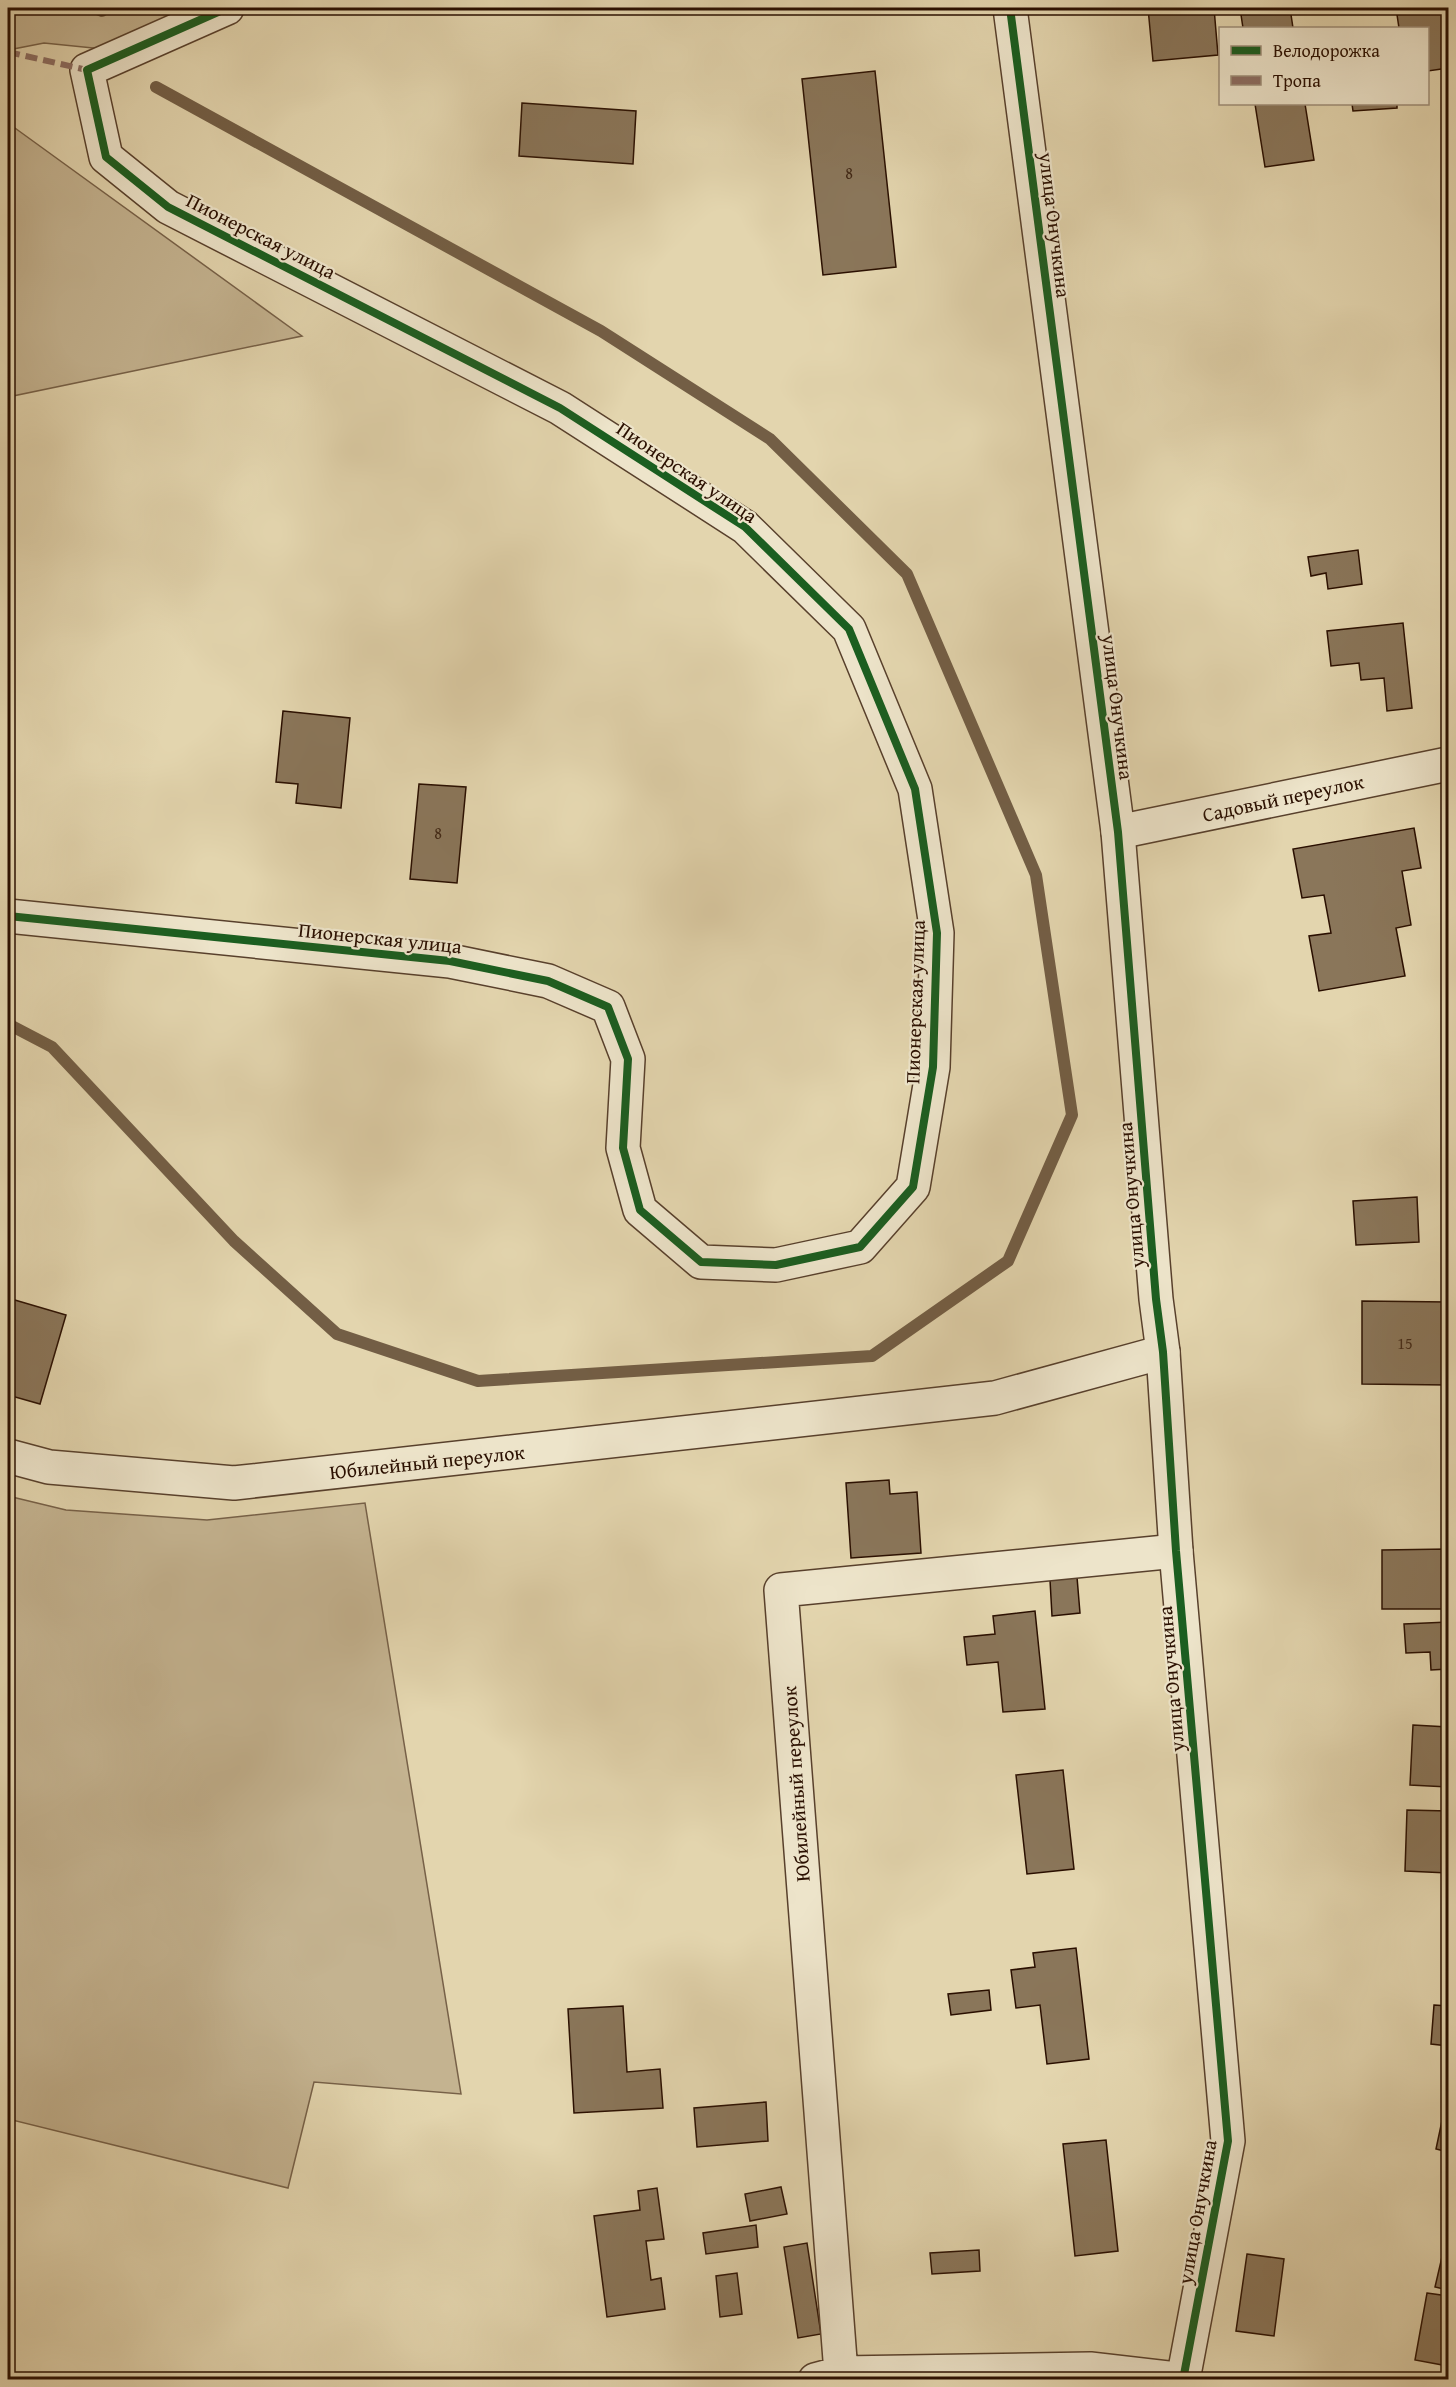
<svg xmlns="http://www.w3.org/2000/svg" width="1456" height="2387" viewBox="0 0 1456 2387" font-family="'Gentium Book Plus',serif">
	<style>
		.green { fill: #c4b390; stroke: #776148; stroke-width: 1.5 }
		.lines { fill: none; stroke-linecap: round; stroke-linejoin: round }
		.stream { stroke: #735e45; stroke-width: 12 }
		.building { fill: #8a765a; stroke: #2a0f00; stroke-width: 1.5 }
		.minor-casing { stroke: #58402c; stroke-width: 36 }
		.tertiary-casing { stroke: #58402c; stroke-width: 36 }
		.minor { stroke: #ede4ca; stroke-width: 33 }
		.tertiary { stroke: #ede4ca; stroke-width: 33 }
		.quiet { stroke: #8d6e63; stroke-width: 6; stroke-dasharray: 12 6; stroke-linecap: butt }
		.cycleway-casing { stroke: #ede4ca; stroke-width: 11 }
		.cycleway { stroke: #1b5e20; stroke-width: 8 }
		.labels { text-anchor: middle; stroke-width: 4.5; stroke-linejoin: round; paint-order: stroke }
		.number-label { font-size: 16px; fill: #422916 }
		.street-label { font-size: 20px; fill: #2a0f00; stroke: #ede4ca }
	</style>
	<rect width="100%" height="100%" fill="#e3d5ae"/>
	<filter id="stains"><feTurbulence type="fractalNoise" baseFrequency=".00333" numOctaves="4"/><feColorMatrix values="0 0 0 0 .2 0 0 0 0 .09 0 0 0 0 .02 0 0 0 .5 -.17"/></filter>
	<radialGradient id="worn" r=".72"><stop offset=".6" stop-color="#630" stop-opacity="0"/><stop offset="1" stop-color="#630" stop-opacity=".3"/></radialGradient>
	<path class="green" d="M 8,8 L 205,8 L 103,49 L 44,43 L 8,50 Z
		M 8,123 L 302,336 L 8,397 Z
		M 8,1496 L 66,1510 L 207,1520 L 365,1503 L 461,2094 L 314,2082 L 288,2188 L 8,2119 Z"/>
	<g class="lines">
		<path class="stream" d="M 95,8 L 102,11
			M 8,1024 L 52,1047 L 234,1241 L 337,1334 L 478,1381 L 872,1356 L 1008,1261 L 1072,1115 L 1036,875 L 907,574 L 770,439 L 601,331 L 156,87"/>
	</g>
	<path class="building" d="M 1148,8 L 1214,8 L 1218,55 L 1153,61 Z
		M 1240,8 L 1290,8 L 1293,28 L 1243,28 Z
		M 1396,8 L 1441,8 L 1448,68 L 1428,71 L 1428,28 L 1399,28 Z
		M 875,71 L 896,267 L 823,275 L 802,79 Z
		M 522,103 L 636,111 L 633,164 L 519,156 Z
		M 1255,104 L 1305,104 L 1314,160 L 1265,167 Z
		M 1352,104 L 1397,104 L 1397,108 L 1353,111 Z
		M 1358,550 L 1362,584 L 1328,589 L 1326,573 L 1311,576 L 1308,557 Z
		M 1448,570 L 1448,601 L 1446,602 L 1443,571 Z
		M 1403,623 L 1412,708 L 1387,711 L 1384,678 L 1361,680 L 1359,663 L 1331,666 L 1327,631 Z
		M 283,711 L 350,718 L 341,808 L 296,803 L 298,784 L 276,782 Z
		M 419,784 L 466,787 L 457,883 L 410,879 Z
		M 1414,828 L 1421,868 L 1402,871 L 1411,925 L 1396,928 L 1405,976 L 1319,991 L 1309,936 L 1331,933 L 1324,895 L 1302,898 L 1293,849 Z
		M 1417,1197 L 1419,1242 L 1356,1245 L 1353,1201 Z
		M 8,1298 L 66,1315 L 40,1404 L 8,1395 Z
		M 1362,1301 L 1448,1302 L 1448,1385 L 1362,1384 Z
		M 889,1480 L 890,1494 L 917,1492 L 921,1553 L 851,1558 L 846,1483 Z
		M 1448,1549 L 1448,1609 L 1382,1609 L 1382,1550 Z
		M 1077,1577 L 1080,1613 L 1052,1616 L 1050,1580 Z
		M 1035,1611 L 1045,1709 L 1003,1712 L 998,1662 L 967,1665 L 964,1637 L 995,1634 L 993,1616 Z
		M 1448,1622 L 1448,1669 L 1431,1670 L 1430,1652 L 1406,1653 L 1404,1624 Z
		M 1413,1725 L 1448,1727 L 1448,1787 L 1410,1785 Z
		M 1063,1770 L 1074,1869 L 1027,1874 L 1016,1775 Z
		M 1407,1810 L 1448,1811 L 1448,1873 L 1405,1871 Z
		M 1076,1948 L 1089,2059 L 1047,2064 L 1040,2005 L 1016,2008 L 1011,1970 L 1035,1967 L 1033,1953 Z
		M 989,1990 L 991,2010 L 951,2015 L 948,1994 Z
		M 1434,2005 L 1448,2006 L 1448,2046 L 1431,2044 Z
		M 623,2006 L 627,2072 L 660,2069 L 663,2108 L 574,2113 L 568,2009 Z
		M 766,2102 L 768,2141 L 697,2147 L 694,2108 Z
		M 1443,2116 L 1448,2117 L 1448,2152 L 1436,2149 Z
		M 1106,2140 L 1118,2251 L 1075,2256 L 1063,2144 Z
		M 781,2187 L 787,2214 L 750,2221 L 745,2194 Z
		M 657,2188 L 664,2239 L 646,2241 L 651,2280 L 661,2278 L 665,2309 L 607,2317 L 594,2216 L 640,2210 L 638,2191 Z
		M 756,2225 L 758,2247 L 706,2254 L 703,2233 Z
		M 807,2243 L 821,2334 L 798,2338 L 784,2247 Z
		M 1445,2244 L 1448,2245 L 1448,2290 L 1435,2287 Z
		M 979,2250 L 980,2271 L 932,2274 L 930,2253 Z
		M 1247,2254 L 1284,2259 L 1274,2336 L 1236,2331 Z
		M 737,2273 L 742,2314 L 720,2317 L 716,2276 Z
		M 1427,2293 L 1448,2296 L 1448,2366 L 1415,2360 Z"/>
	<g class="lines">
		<defs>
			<path id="minor" d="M 1118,832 L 1448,764
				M 8,916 L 450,961 L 548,981 L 608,1007 L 628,1059 L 623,1148 L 640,1210 L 701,1262 L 776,1265 L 860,1247 L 913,1187 L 933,1067 L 937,933 L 915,789 L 849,629 L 745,527 L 560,408 L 168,207 L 106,157 L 87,70 L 227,8
				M 8,1456 L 49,1467 L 234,1483 L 995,1398 L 1163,1352
				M 841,2373 L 781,1590 L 1176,1551
				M 815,2380 L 841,2373 L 1090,2369 L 1185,2380"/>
			<path id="tertiary" d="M 1010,8 L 1118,832 L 1156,1299 L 1163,1352 L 1176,1551 L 1228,2141 L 1183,2380"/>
		</defs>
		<use href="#minor" class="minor-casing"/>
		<use href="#tertiary" class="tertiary-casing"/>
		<use href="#minor" class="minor"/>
		<use href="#tertiary" class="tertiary"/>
		<path class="quiet" d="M 8,52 L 87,70"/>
		<defs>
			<path id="cycleway" d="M 1010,8 L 1118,832 L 1156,1299 L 1163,1352 L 1176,1551 L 1228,2141 L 1183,2380
				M 8,916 L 450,961 L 548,981 L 608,1007 L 628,1059 L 623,1148 L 640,1210 L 701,1262 L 776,1265 L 860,1247 L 913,1187 L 933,1067 L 937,933 L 915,789 L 849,629 L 745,527 L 560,408 L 168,207 L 106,157 L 87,70 L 227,8"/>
		</defs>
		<use href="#cycleway" class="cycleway-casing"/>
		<use href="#cycleway" class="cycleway"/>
	</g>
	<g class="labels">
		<g class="number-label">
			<text x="849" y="179">8</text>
			<text x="438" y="839">8</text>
			<text x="1405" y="1349">15</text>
		</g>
		<g class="street-label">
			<text transform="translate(1055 225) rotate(83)" y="7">улица Онучкина</text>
			<text transform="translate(261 236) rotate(27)" y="7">Пионерская улица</text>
			<text transform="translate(687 472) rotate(34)" y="7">Пионерская улица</text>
			<text transform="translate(1118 707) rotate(83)" y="7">улица Онучкина</text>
			<text transform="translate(1283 798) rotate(-12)" y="7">Садовый переулок</text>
			<text transform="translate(380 938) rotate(6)" y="7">Пионерская улица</text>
			<text transform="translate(915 1002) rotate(-88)" y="7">Пионерская улица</text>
			<text transform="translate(1131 1195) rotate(-95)" y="7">улица Онучкина</text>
			<text transform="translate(427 1462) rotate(-6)" y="7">Юбилейный переулок</text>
			<text transform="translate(1171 1679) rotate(-95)" y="7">улица Онучкина</text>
			<text transform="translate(796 1784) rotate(-94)" y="7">Юбилейный переулок</text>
			<text transform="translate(1197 2212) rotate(-80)" y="7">улица Онучкина</text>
		</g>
	</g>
	<rect width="1456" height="2387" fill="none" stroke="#e3d5ae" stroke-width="30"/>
	<rect x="9" y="9" width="1438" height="2369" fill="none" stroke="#2a0f00" stroke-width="3"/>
	<rect x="15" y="15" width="1426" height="2357" fill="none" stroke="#2a0f00" stroke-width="1.5"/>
	<rect x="1219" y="27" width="210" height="78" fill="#ede4ca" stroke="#9f8f79" stroke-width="1.5"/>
	<rect x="1231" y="46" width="30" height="9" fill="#1b5e20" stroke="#9f8f79" stroke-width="1.5"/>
	<text x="1273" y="57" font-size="18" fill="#2a0f00">Велодорожка</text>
	<rect x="1231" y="76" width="30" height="9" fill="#8d6e63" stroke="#9f8f79" stroke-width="1.5"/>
	<text x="1273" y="87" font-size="18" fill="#2a0f00">Тропа</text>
	<rect width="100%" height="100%" filter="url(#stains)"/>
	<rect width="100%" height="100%" fill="url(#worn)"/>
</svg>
